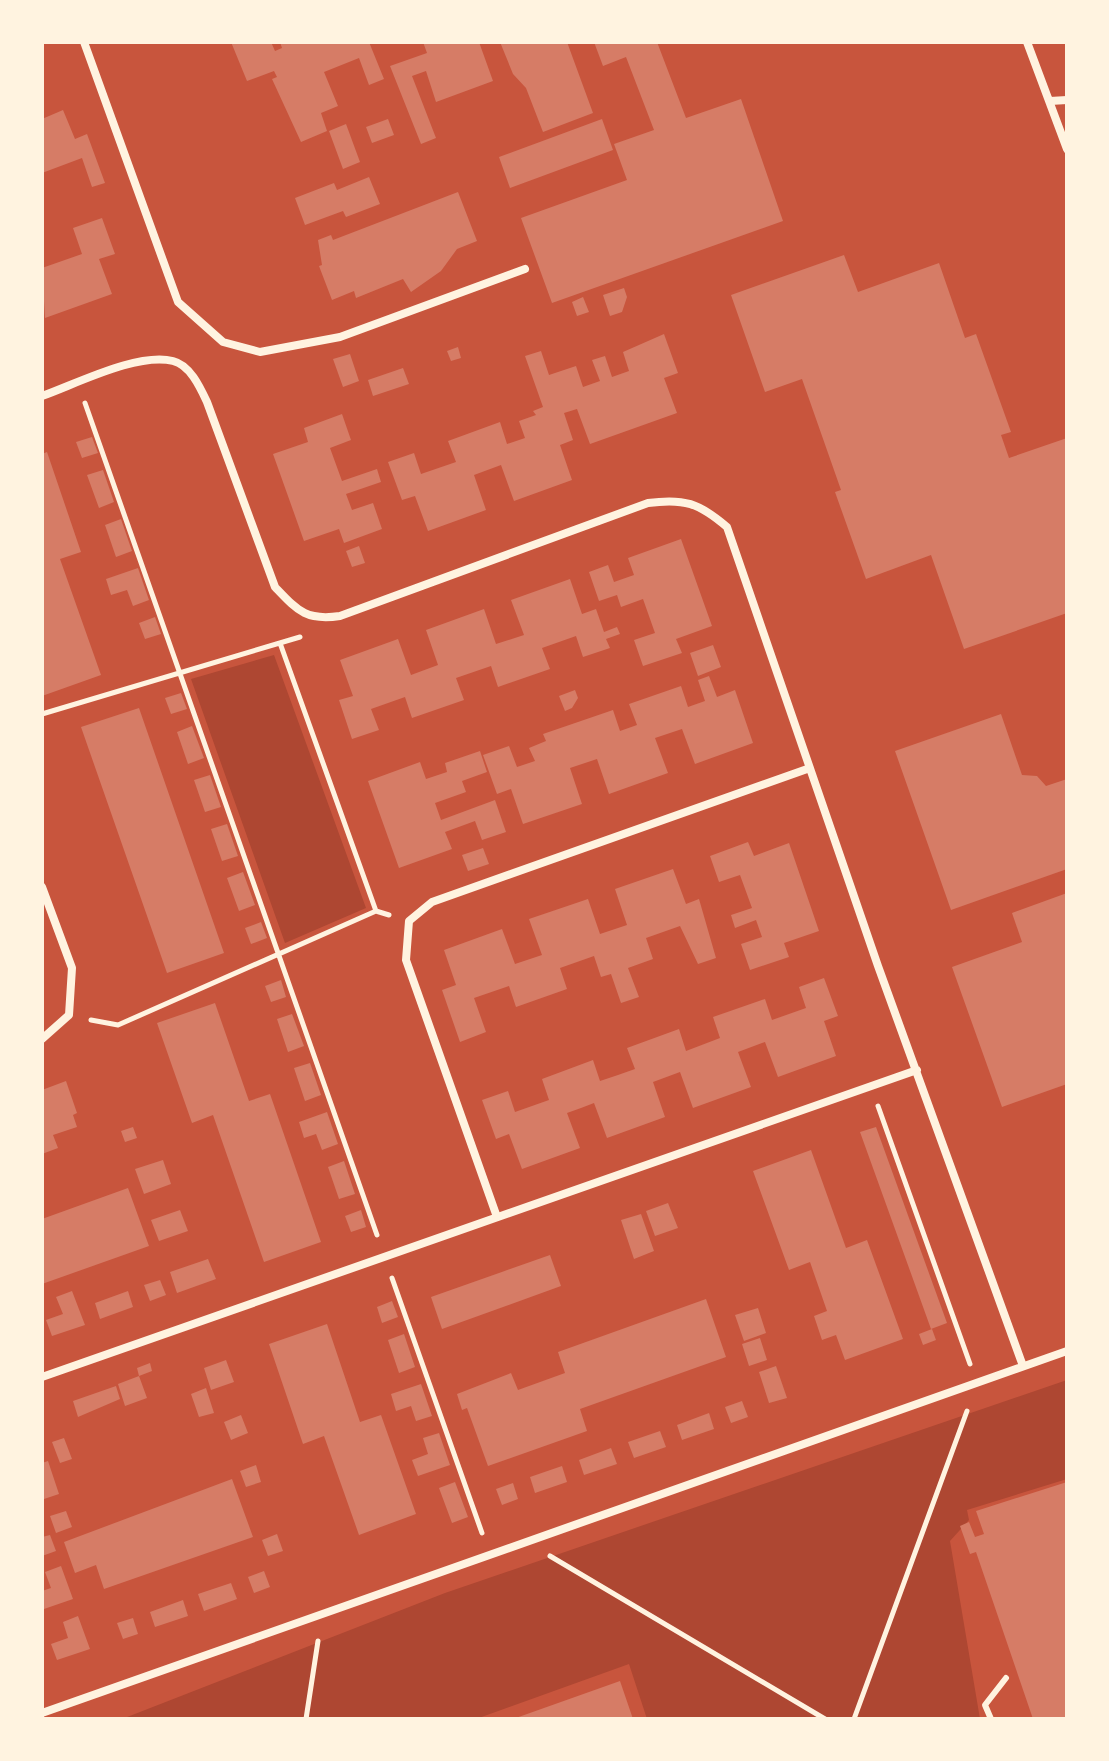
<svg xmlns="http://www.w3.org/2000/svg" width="1109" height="1761" viewBox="0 0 1109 1761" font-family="'Space Grotesk',sans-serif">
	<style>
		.green { fill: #ae4732 }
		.building { fill: #d67c66 }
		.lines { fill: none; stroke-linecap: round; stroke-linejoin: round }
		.path { stroke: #fff3e0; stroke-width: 5 }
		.service { stroke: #fff3e0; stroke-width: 6 }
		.minor { stroke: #fff3e0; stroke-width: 8 }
	</style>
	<rect width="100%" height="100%" fill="#c8553d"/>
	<path class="green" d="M 274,655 L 366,908 L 285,943 L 191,679 Z
		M 1067,1380 L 1067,1479 L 967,1510 L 969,1520 L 950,1541 L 980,1719 L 647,1719 L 629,1664 L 476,1719 L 122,1719 L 445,1593 Z"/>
	<path class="building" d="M 231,42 L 271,42 L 275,51 L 282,48 L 280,42 L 369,42 L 384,79 L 369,85 L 359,58 L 324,72 L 338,106 L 321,113 L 327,131 L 301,142 L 272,79 L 277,77 L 274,71 L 247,81 Z
		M 423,42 L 479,42 L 493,81 L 436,102 L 426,71 L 412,76 L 436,138 L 421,144 L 390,66 L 427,53 Z
		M 500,42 L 567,42 L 593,113 L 543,132 L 526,88 L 513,74 Z
		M 594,42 L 657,42 L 686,118 L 741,99 L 783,221 L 552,303 L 521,218 L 627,180 L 614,144 L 654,130 L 626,57 L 603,66 Z
		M 63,110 L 75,139 L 87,134 L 105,183 L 92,187 L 82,158 L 42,173 L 42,119 Z
		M 388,119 L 394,135 L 372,143 L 366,127 Z
		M 602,119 L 613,150 L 510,188 L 499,157 Z
		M 346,124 L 360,162 L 343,169 L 329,131 Z
		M 369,177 L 380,204 L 346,217 L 343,211 L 305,225 L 295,198 L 334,183 L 337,190 Z
		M 458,192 L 477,241 L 457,249 L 441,271 L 411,292 L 403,279 L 356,298 L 354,291 L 332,300 L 319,266 L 322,265 L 318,240 L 331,235 L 333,240 Z
		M 102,218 L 115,254 L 99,259 L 112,294 L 45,318 L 42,268 L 82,254 L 73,228 Z
		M 844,255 L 858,292 L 939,263 L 965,338 L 976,334 L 1011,432 L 1001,435 L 1009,458 L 1067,438 L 1067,613 L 964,649 L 931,555 L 866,579 L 835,492 L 841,490 L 802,379 L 765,392 L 731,295 Z
		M 624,288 L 627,297 L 622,312 L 610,316 L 603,295 Z
		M 583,297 L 589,312 L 577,316 L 572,302 Z
		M 664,334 L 678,373 L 664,378 L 677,413 L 590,444 L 577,409 L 564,413 L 573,440 L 560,445 L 572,480 L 514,501 L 501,465 L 474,475 L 486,510 L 428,531 L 415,496 L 402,500 L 388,462 L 414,453 L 421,474 L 456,462 L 448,441 L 500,422 L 507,444 L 525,438 L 519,421 L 536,415 L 533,411 L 543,407 L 525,356 L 541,351 L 549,375 L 576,366 L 583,387 L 600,381 L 592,360 L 605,356 L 612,377 L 629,371 L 623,352 Z
		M 458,347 L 461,358 L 451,361 L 447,351 Z
		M 350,354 L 359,381 L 343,387 L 333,359 Z
		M 403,368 L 409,384 L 373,396 L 368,380 Z
		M 342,414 L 351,440 L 330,448 L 342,481 L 377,469 L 381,482 L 346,494 L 352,510 L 373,503 L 382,529 L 344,543 L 339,529 L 304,541 L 273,454 L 308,442 L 304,428 Z
		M 92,437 L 98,453 L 82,458 L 76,442 Z
		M 47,452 L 81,552 L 60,559 L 101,675 L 42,696 L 42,454 Z
		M 103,470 L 114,502 L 99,508 L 87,475 Z
		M 121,519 L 132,551 L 116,557 L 105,525 Z
		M 681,539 L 712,626 L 676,639 L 682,653 L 643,666 L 634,640 L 655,633 L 643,599 L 621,607 L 617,595 L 599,601 L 589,572 L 608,565 L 614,582 L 634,575 L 628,558 Z
		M 359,546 L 365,563 L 352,567 L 346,551 Z
		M 138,568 L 149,600 L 133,606 L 127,590 L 111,595 L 106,579 Z
		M 570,579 L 582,614 L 596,609 L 604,632 L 617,627 L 620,634 L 606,639 L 610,648 L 583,657 L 576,636 L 542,648 L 550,669 L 498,687 L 491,666 L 456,678 L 464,700 L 412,718 L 405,697 L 371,709 L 379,730 L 352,739 L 339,700 L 353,696 L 340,660 L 398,639 L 411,675 L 438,665 L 426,630 L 484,609 L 496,644 L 524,635 L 511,600 Z
		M 155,617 L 161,634 L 145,639 L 139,623 Z
		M 713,645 L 721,667 L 698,676 L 690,653 Z
		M 709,676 L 717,697 L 735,690 L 753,743 L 695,764 L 682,729 L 655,738 L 668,773 L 609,794 L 597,759 L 570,768 L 582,804 L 523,824 L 511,789 L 497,794 L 483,755 L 509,746 L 517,767 L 535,761 L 529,748 L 546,741 L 543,734 L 613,710 L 620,731 L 637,725 L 629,704 L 681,686 L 688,707 L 705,701 L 698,680 Z
		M 575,690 L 578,698 L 572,708 L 565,711 L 559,696 Z
		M 181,693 L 187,709 L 171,714 L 165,698 Z
		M 139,708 L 224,953 L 167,973 L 81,727 Z
		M 1001,714 L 1022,775 L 1037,776 L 1046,786 L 1067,779 L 1067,869 L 951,910 L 895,751 Z
		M 192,726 L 204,758 L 188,764 L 177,732 Z
		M 480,751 L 487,772 L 462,781 L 466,792 L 435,803 L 441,820 L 495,800 L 506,832 L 482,840 L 475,821 L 445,832 L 452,849 L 399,868 L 368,781 L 420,762 L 426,779 L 447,772 L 445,763 Z
		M 210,775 L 221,807 L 205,812 L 194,780 Z
		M 227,824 L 238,856 L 222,861 L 211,829 Z
		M 748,842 L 754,856 L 789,843 L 819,931 L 784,943 L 789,957 L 750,970 L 741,944 L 762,937 L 756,920 L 735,928 L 731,915 L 752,908 L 740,875 L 719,882 L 710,856 Z
		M 483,848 L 489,864 L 468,871 L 462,855 Z
		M 673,869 L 686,904 L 699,899 L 716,958 L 698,964 L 680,926 L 646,938 L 653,959 L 628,968 L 639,997 L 621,1003 L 611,974 L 601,977 L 594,956 L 560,968 L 567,989 L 516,1007 L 509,986 L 474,998 L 486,1032 L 460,1042 L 442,990 L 456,985 L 444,950 L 502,929 L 515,964 L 542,955 L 529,919 L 588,899 L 600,934 L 627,925 L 615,889 Z
		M 243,872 L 255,905 L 239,911 L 227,878 Z
		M 1067,893 L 1067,1084 L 1002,1107 L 952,967 L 1022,942 L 1012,913 Z
		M 261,922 L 267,938 L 251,944 L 245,928 Z
		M 824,978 L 838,1016 L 824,1021 L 836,1056 L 778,1077 L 765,1042 L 738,1052 L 751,1087 L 693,1108 L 680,1072 L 653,1082 L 665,1117 L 607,1138 L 594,1103 L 581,1108 L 567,1113 L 580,1148 L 522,1169 L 509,1134 L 496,1139 L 482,1100 L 508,1091 L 515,1112 L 549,1100 L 542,1079 L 593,1060 L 600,1081 L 618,1075 L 635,1069 L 627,1048 L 679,1029 L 686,1051 L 720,1038 L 713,1017 L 765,999 L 772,1020 L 806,1008 L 799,987 Z
		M 281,980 L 286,997 L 271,1002 L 265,986 Z
		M 215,1003 L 249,1101 L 270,1094 L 321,1242 L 264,1262 L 213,1115 L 192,1123 L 157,1023 Z
		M 292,1014 L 304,1046 L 288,1052 L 277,1019 Z
		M 310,1063 L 321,1095 L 305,1101 L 294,1068 Z
		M 66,1081 L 77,1113 L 73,1115 L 77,1127 L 53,1135 L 58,1148 L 42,1154 L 42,1090 Z
		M 327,1112 L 338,1144 L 322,1150 L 316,1134 L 304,1138 L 299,1122 Z
		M 133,1127 L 137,1138 L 125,1142 L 121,1131 Z
		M 876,1127 L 947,1323 L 931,1329 L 860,1132 Z
		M 811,1150 L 846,1248 L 867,1240 L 903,1339 L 845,1360 L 836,1335 L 822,1340 L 814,1316 L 827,1311 L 810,1262 L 789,1270 L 753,1171 Z
		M 163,1160 L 171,1184 L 144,1194 L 135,1169 Z
		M 344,1161 L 355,1194 L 339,1199 L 328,1167 Z
		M 128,1188 L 149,1246 L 42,1284 L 42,1219 Z
		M 668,1203 L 678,1228 L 655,1236 L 646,1211 Z
		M 180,1210 L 188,1231 L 159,1241 L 151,1220 Z
		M 361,1210 L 366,1227 L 351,1232 L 345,1216 Z
		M 641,1214 L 654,1251 L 634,1259 L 621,1220 Z
		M 550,1255 L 561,1286 L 442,1329 L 431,1297 Z
		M 208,1259 L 216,1279 L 177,1293 L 170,1272 Z
		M 160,1280 L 166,1295 L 150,1301 L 144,1285 Z
		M 72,1291 L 85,1325 L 52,1336 L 46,1320 L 63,1314 L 56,1297 Z
		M 128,1291 L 133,1307 L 100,1319 L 95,1303 Z
		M 706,1299 L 726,1357 L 580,1409 L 587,1431 L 488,1466 L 467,1408 L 462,1410 L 457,1394 L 511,1373 L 518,1390 L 565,1373 L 558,1352 Z
		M 392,1301 L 398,1317 L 382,1323 L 377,1307 Z
		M 758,1308 L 766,1333 L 744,1341 L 735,1315 Z
		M 327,1324 L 360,1422 L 381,1415 L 416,1514 L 359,1535 L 324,1436 L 303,1444 L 269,1344 Z
		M 932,1329 L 936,1340 L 923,1345 L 919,1334 Z
		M 404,1334 L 415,1367 L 399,1373 L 388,1340 Z
		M 760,1338 L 767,1360 L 749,1366 L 742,1344 Z
		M 226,1360 L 234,1382 L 211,1390 L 204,1368 Z
		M 150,1363 L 152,1371 L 139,1376 L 137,1368 Z
		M 776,1366 L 787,1398 L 769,1403 L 759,1372 Z
		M 139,1376 L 147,1398 L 125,1406 L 118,1384 Z
		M 421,1384 L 432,1416 L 416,1421 L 411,1406 L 396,1411 L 391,1394 Z
		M 116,1386 L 120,1399 L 78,1417 L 73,1401 Z
		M 206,1388 L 214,1413 L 199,1417 L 191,1394 Z
		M 742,1401 L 748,1417 L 731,1423 L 725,1407 Z
		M 709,1413 L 714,1429 L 682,1440 L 677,1425 Z
		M 241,1415 L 248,1433 L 231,1440 L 224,1422 Z
		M 660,1431 L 666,1447 L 634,1458 L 628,1442 Z
		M 439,1433 L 450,1465 L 418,1476 L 412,1460 L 428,1454 L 423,1438 Z
		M 64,1438 L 72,1459 L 60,1463 L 52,1442 Z
		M 611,1448 L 617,1464 L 584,1475 L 579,1460 Z
		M 48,1461 L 59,1494 L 44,1499 L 42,1463 Z
		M 256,1465 L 261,1482 L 246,1487 L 240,1471 Z
		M 562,1466 L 567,1482 L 535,1493 L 530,1477 Z
		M 232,1479 L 253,1537 L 104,1589 L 96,1565 L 75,1573 L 64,1542 Z
		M 455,1482 L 468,1517 L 452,1523 L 439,1488 Z
		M 1067,1482 L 1067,1719 L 1033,1719 L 976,1552 L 970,1554 L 960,1526 L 969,1522 L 975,1537 L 984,1534 L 976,1511 Z
		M 513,1483 L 518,1499 L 502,1505 L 496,1489 Z
		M 66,1511 L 72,1527 L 56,1533 L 50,1516 Z
		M 277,1534 L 283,1551 L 268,1556 L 262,1540 Z
		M 50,1535 L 56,1551 L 42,1556 L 42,1537 Z
		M 61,1566 L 73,1599 L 44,1609 L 42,1591 L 51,1588 L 45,1572 Z
		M 264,1571 L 270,1587 L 254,1593 L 248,1577 Z
		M 231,1583 L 237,1599 L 204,1611 L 198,1594 Z
		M 183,1600 L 188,1616 L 155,1627 L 150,1612 Z
		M 78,1616 L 90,1649 L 57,1660 L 51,1644 L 68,1638 L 63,1622 Z
		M 133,1618 L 138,1634 L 123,1639 L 117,1623 Z
		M 620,1681 L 633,1719 L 513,1719 Z"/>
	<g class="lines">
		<path class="path" d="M 85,403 L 377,1235
			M 280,643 L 376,911
			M 42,714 L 300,637
			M 91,1020 L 118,1025 L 376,911 L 389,915
			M 878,1106 L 970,1364
			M 392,1278 L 482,1533
			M 550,1556 L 825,1719
			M 306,1719 L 318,1641
			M 854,1719 L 967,1411"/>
		<path class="service" d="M 991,1719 L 985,1705 L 1006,1678"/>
		<path class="minor" d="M 84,42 L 178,302 L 223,342 L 260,352 L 340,337 L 525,269
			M 1027,42 L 1067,149
			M 1050,101 L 1067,100
			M 42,396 C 76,384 138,352 173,361 C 190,365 200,387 207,402 L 275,587 C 298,611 306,621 340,616 L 648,503 C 684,498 699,503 727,527 L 878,966 L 1023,1366
			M 42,887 L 72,968 L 69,1015 L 42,1039
			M 497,1217 L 406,960 L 409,921 L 432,902 L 810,768
			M 42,1377 L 917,1070
			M 42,1713 L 1067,1351"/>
	</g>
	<rect width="1109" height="1761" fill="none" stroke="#fff3e0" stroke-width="88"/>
</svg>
